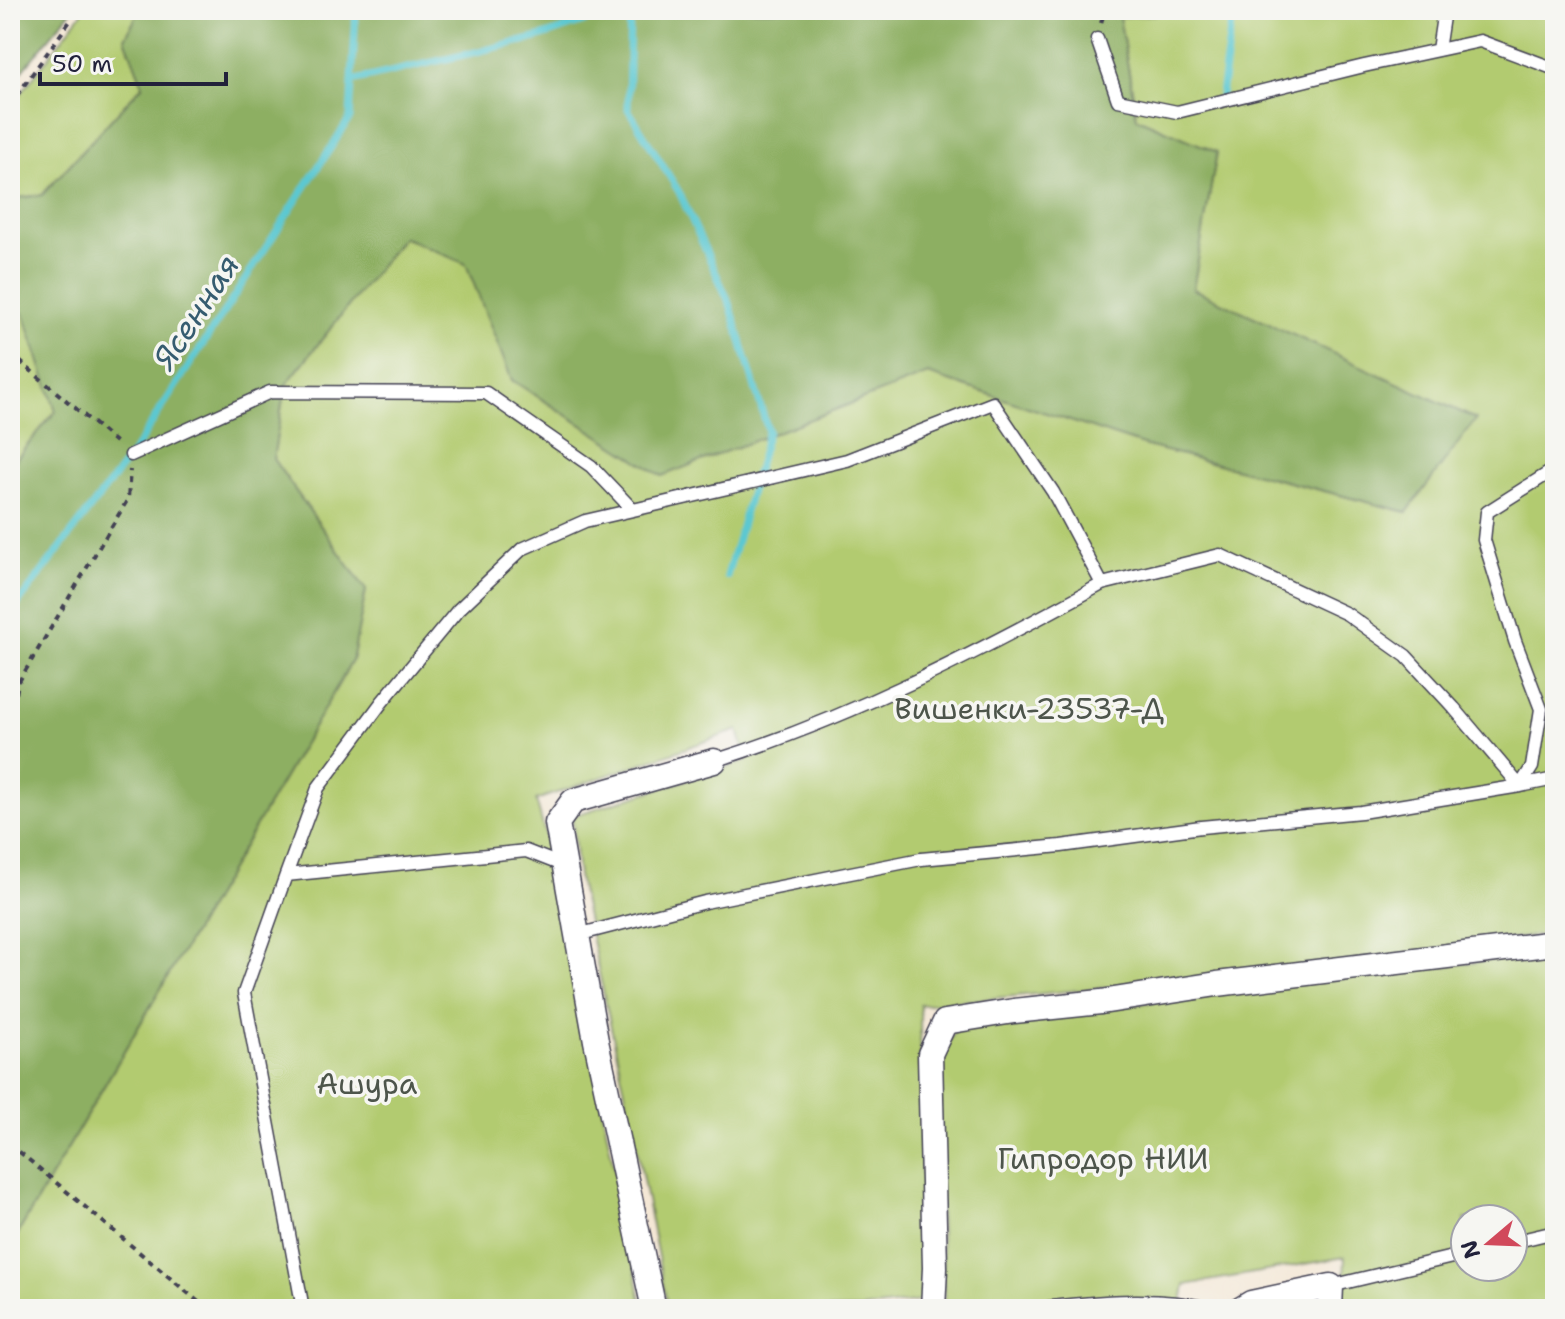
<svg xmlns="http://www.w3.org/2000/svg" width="1565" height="1319" viewBox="0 0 1565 1319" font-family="'Shantell Sans',sans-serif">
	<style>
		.green { fill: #b2cb70; stroke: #6a7656; stroke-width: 2; fill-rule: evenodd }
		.forest { fill: #8daf62; stroke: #58684e; stroke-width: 2 }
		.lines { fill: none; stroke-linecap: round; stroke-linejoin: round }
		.stream { stroke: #5bc8d1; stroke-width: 7 }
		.service-casing { stroke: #424052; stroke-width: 15 }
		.minor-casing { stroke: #424052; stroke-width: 27 }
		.path { stroke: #424052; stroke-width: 4; stroke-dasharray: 6 6; stroke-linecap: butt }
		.service { stroke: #fff; stroke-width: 12 }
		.minor { stroke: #fff; stroke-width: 24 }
		.labels { text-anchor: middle; stroke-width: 7; stroke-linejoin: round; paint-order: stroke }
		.park-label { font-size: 30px; fill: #4d554b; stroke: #f6f6f2 }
		.water-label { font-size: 32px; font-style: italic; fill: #365c70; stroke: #f6f6f2 }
	</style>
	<rect width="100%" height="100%" fill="#f6f6f2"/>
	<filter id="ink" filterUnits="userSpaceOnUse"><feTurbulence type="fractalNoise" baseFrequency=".0125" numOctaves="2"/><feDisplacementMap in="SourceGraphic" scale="16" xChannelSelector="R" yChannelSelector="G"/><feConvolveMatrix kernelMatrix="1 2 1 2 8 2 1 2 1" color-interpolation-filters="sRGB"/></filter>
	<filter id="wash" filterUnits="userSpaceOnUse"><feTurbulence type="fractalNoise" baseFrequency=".006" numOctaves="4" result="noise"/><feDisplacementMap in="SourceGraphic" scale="32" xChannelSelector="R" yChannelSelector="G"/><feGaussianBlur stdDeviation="1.8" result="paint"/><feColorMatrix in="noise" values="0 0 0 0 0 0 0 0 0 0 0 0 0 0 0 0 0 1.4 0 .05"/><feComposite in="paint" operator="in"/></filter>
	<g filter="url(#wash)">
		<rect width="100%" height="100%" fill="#f4e7d5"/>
		<path class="green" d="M 84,10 L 140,10 L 125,38 L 143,85 L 42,195 L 10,199 L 10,108 Z
			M 1218,10 L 1555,10 L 1555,933 L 1295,970 L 920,1005 L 922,1301 L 862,1309 L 668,1309 L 633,1128 L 578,876 L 572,816 L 747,761 L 738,730 L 536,800 L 548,845 L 643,1309 L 10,1309 L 10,1247 L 352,661 L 366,590 L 273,459 L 285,386 L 403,237 L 466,263 L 512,380 L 662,476 L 928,374 L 1143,445 L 1407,512 L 1475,419 L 1193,289 L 1217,152 L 1137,118 L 1119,16 Z
			M 10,306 L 24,313 L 56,411 L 10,466 Z
			M 1555,953 L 1555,1309 L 1343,1309 L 1345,1257 L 1185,1285 L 1181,1309 L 945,1309 L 935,1125 L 943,1057 L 955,1029 L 1219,993 ZM 1465,1219 L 1513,1219 L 1513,1267 L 1465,1267 Z"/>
		<path class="forest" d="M 10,10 L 72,10 L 10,86 Z
			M 140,10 L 1218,10 L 1119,17 L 1137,118 L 1217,152 L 1193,289 L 1476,419 L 1407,512 L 1143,445 L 928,374 L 662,476 L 512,380 L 466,264 L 403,237 L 285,386 L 273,459 L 366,590 L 352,661 L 10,1247 L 10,466 L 56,411 L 24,314 L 10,306 L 10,199 L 42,195 L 143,85 L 125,38 Z"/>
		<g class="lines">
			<path class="stream" d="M 630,10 L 628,109 L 679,192 L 730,304 L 768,431 L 727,576
				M 352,81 L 540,37 L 618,10
				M 1221,95 L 1233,10
				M 10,614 L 131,455 L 350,118 L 356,10"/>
		</g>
	</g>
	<g filter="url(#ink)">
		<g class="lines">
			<defs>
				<path id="service" d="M 1097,39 L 1118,100 L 1177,112 L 1364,66 L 1480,41 L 1555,69
					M 1438,50 L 1444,10
					M 131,455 L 270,392 L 486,393 L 591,466 L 633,510 L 847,460 L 993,403 L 1053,492 L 1102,584 L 1220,555 L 1347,614 L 1406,656 L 1454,708 L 1520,786 L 1555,779
					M 714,761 C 851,718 977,653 1102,584
					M 286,875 L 318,788 L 382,702 L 458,610 L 522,549 L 585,521 L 633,510
					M 577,935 L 705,902 L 921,859 L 1061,846 L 1201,827 L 1361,812 L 1520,786 L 1532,767 L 1541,709 L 1515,641 L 1484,540 L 1487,512 L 1555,469
					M 1513,1242 L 1555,1232
					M 1331,1286 L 1465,1254
					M 303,1309 L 244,993 L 286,875 L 526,851 L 562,865
					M 1032,1309 C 1092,1302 1154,1295 1213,1309"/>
				<path id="minor" d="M 654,1309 L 596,1041 L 557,823 L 573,801 L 714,761
					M 933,1309 L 935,1268 L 930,1054 L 945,1022 L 1014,1011 L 1101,1002 L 1217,984 L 1555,943
					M 1241,1309 L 1251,1303 L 1331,1286 L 1330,1309"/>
			</defs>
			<use href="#service" class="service-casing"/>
			<use href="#minor" class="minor-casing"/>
			<path class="path" d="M 1101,23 L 1105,10
				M 10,105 L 78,10
				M 10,353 L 118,444
				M 10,729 L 18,683 L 128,499 L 130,470
				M 10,1144 L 207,1309"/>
			<use href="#service" class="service"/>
			<use href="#minor" class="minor"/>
		</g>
	</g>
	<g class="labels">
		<g class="park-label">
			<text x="1029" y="719">Вишенки-23537-Д</text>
			<text x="367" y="1094">Ашура</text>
			<text x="1103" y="1169">Гипродор НИИ</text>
		</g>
		<g class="water-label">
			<text transform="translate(196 312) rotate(-57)" y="11">Ясенная</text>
		</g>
	</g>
	<rect width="1565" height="1319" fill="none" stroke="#f6f6f2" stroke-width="40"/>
	<g transform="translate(1489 1243) rotate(251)"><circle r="38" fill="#f6f6f2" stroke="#a1a1a9" stroke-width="2"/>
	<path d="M0-6L14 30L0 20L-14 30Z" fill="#d1495b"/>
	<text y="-12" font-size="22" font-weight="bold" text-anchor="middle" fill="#22223b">N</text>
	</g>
	<path d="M40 72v12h186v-12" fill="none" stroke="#22223b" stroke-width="4"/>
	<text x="52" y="72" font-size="24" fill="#22223b" stroke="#f6f6f2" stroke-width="6" paint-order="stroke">50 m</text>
</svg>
